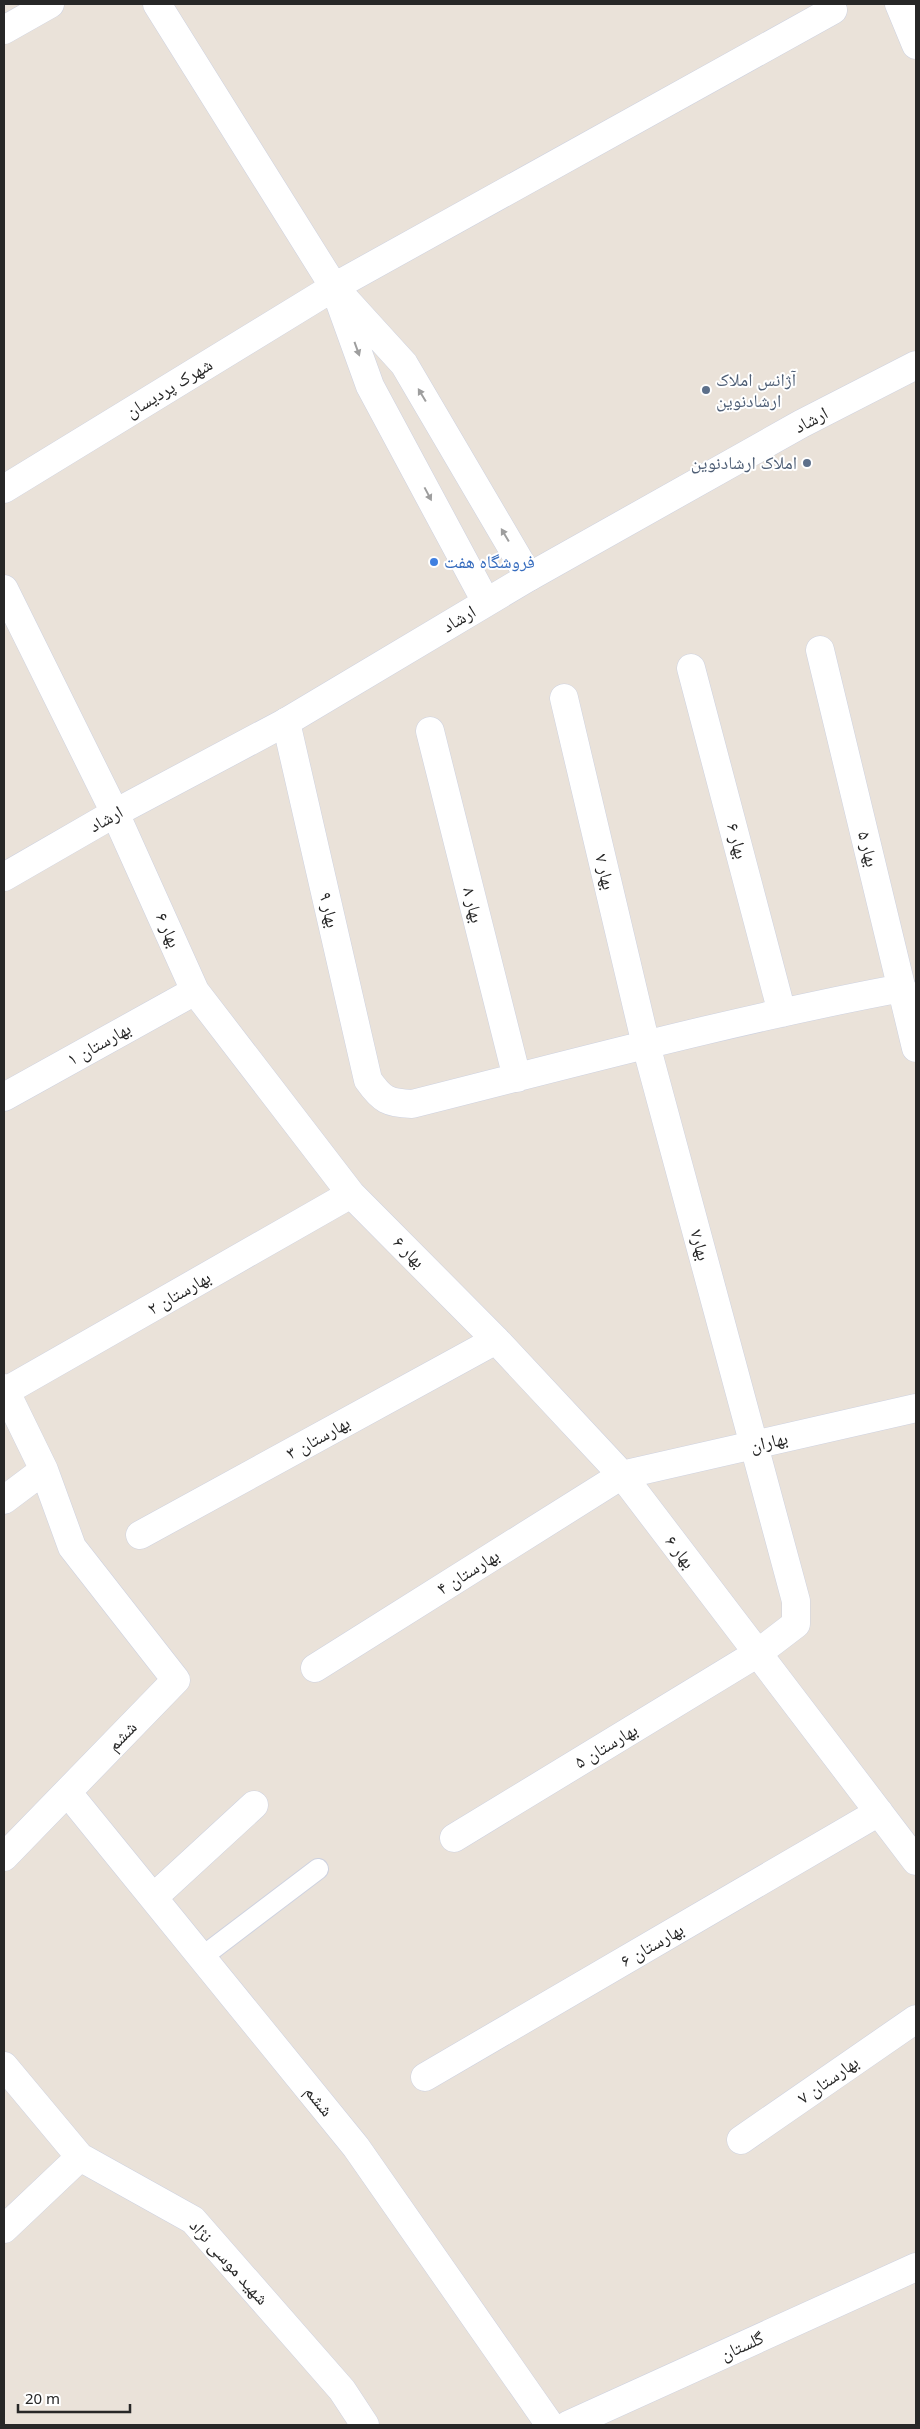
<svg xmlns="http://www.w3.org/2000/svg" width="920" height="2429" viewBox="0 0 920 2429" font-family="'Noto Sans','Noto Naskh Arabic',sans-serif">
	<style>
		.lines { fill: none; stroke-linecap: round; stroke-linejoin: round }
		.lane-casing { stroke: #ced2e0; stroke-width: 22 }
		.street-casing { stroke: #ced2e0; stroke-width: 29 }
		.secondary-casing { stroke: #ced2e0; stroke-width: 29 }
		.lane { stroke: #fff; stroke-width: 20 }
		.street { stroke: #fff; stroke-width: 28 }
		.secondary { stroke: #fff; stroke-width: 28 }
		.oneway { fill: #9e9e9e }
		.service-dot { fill: #5c6f8a; stroke: #fff; stroke-width: 2 }
		.shop-dot { fill: #3f7fe0; stroke: #fff; stroke-width: 2 }
		.labels { text-anchor: middle; stroke-width: 4; stroke-linejoin: round; paint-order: stroke }
		.service-label { font-size: 18px; fill: #4e5e75; stroke: #fff; text-anchor: start }
		.street-label { font-size: 18px; fill: #272727; stroke: #fff }
		.shop-label { font-size: 18px; fill: #366cbe; stroke: #fff; text-anchor: start }
	</style>
	<rect width="100%" height="100%" fill="#eae2d9"/>
	<g class="lines">
		<defs>
			<path id="lane" d="M 202,1957 L 318,1869"/>
			<path id="street" d="M 157,4 L 334,287 L 404,364 L 529,577
				M 899,4 L 916,45
				M 4,30 L 50,4
				M 339,300 L 370,386 L 486,602
				M 4,489 L 334,287 L 833,10
				M 4,589 L 115,813 L 195,991 L 351,1194 L 496,1340 L 622,1475 L 916,1861
				M 820,650 L 916,1048
				M 691,668 L 782,1013
				M 286,722 L 368,1080 C 382,1100 388,1103 412,1104 C 575,1063 737,1019 902,988
				M 430,731 L 517,1078
				M 4,1097 L 195,991
				M 4,1388 L 44,1470 L 72,1547 L 176,1680 L 4,1857
				M 6,1391 L 351,1194
				M 4,1500 L 44,1470
				M 140,1535 L 496,1340
				M 315,1668 L 622,1475 L 916,1408
				M 68,1793 L 356,2147 L 550,2425
				M 454,1838 L 758,1653 L 796,1624 L 796,1601 L 646,1045 L 564,698
				M 154,1897 L 254,1805
				M 4,2066 L 80,2157 L 193,2220 L 342,2390 L 365,2425
				M 425,2077 L 879,1812
				M 741,2140 L 916,2019
				M 4,2229 L 80,2157"/>
			<path id="secondary" d="M 4,877 L 115,813 L 286,722 L 529,577 L 801,424 L 916,365
				M 568,2425 L 916,2267"/>
		</defs>
		<use href="#lane" class="lane-casing"/>
		<use href="#street" class="street-casing"/>
		<use href="#secondary" class="secondary-casing"/>
		<use href="#lane" class="lane"/>
		<use href="#street" class="street"/>
		<use href="#secondary" class="secondary"/>
	</g>
	<defs><path id="oneway-solid" d="M-6-.8H1V-3.2L6.5 0L1 3.2V.8H-6Z" transform="scale(1.25)"/></defs>
	<g class="oneway">
		<use href="#oneway-solid" transform="translate(357 349) rotate(70)"/>
		<use href="#oneway-solid" transform="translate(422 395) rotate(-121)"/>
		<use href="#oneway-solid" transform="translate(428 494) rotate(62)"/>
		<use href="#oneway-solid" transform="translate(505 535) rotate(-121)"/>
	</g>
	<g class="service-dot">
		<circle cx="706" cy="390" r="5"/>
		<circle cx="807" cy="463" r="5"/>
	</g>
	<circle class="shop-dot" cx="434" cy="562" r="5"/>
	<g class="labels">
		<g class="service-label">
			<text x="716" y="386">آژانس املاک<tspan x="716" dy="21">ارشادنوین</tspan></text>
			<text x="797" y="469" text-anchor="end">املاک ارشادنوین</text>
		</g>
		<g class="street-label">
			<text transform="translate(169 388) rotate(-31)" y="6">شهرک پردیسان</text>
			<text transform="translate(811 420) rotate(-28)" y="6">ارشاد</text>
			<text transform="translate(459 619) rotate(-31)" y="6">ارشاد</text>
			<text transform="translate(106 819) rotate(-29)" y="6">ارشاد</text>
			<text transform="translate(737 841) rotate(75)" y="6">بهار ۶</text>
			<text transform="translate(868 849) rotate(76)" y="6">بهار ۵</text>
			<text transform="translate(605 872) rotate(77)" y="6">بهار ۷</text>
			<text transform="translate(473 905) rotate(76)" y="6">بهار ۸</text>
			<text transform="translate(329 910) rotate(77)" y="6">بهار ۹</text>
			<text transform="translate(168 930) rotate(66)" y="6">بهار ۶</text>
			<text transform="translate(99 1044) rotate(-29)" y="6">بهارستان ۱</text>
			<text transform="translate(700 1245) rotate(75)" y="6">بهار۷</text>
			<text transform="translate(409 1252) rotate(45)" y="6">بهار ۶</text>
			<text transform="translate(179 1293) rotate(-30)" y="6">بهارستان ۲</text>
			<text transform="translate(318 1438) rotate(-29)" y="6">بهارستان ۳</text>
			<text transform="translate(769 1442) rotate(-13)" y="6">بهاران</text>
			<text transform="translate(680 1552) rotate(53)" y="6">بهار ۶</text>
			<text transform="translate(468 1572) rotate(-32)" y="6">بهارستان ۴</text>
			<text transform="translate(122 1736) rotate(-46)" y="6">ششم</text>
			<text transform="translate(606 1746) rotate(-31)" y="6">بهارستان ۵</text>
			<text transform="translate(652 1945) rotate(-30)" y="6">بهارستان ۶</text>
			<text transform="translate(828 2080) rotate(-35)" y="6">بهارستان ۷</text>
			<text transform="translate(319 2101) rotate(51)" y="6">ششم</text>
			<text transform="translate(229 2262) rotate(48)" y="6">شهید موسی نژاد</text>
			<text transform="translate(742 2346) rotate(-24)" y="6">گلستان</text>
		</g>
		<g class="shop-label">
			<text x="444" y="568">فروشگاه هفت</text>
		</g>
	</g>
	<rect width="920" height="2429" fill="none" stroke="#272727" stroke-width="10"/>
	<path d="M18 2404v8h112v-8" fill="none" stroke="#272727" stroke-width="2.5"/>
	<text x="25" y="2404" font-size="15" fill="#272727" stroke="#ffffff" stroke-width="4" paint-order="stroke">20 m</text>
</svg>
